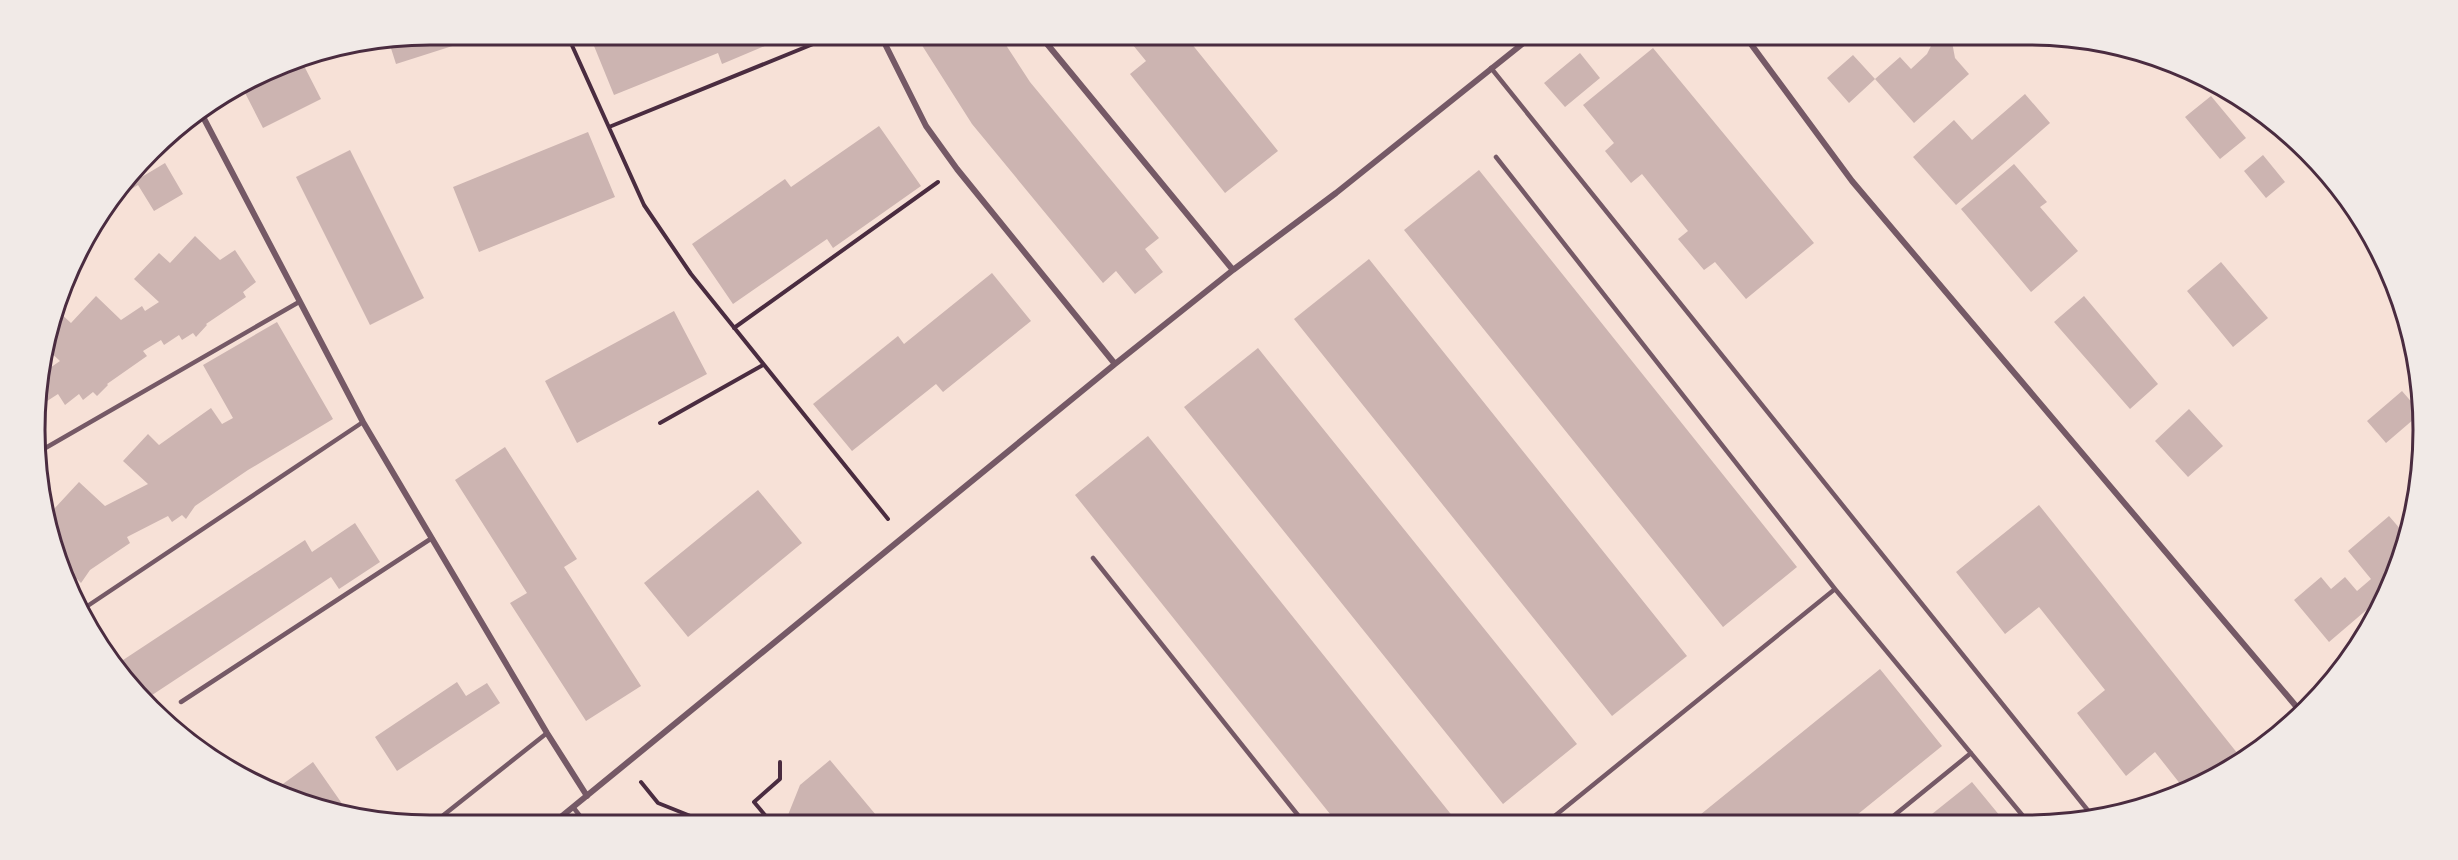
<svg xmlns="http://www.w3.org/2000/svg" width="2458" height="860" viewBox="0 0 2458 860" font-family="Cabin,sans-serif">
	<style>
		.building { fill: #ccb4b1 }
		.lines { fill: none; stroke-linecap: round; stroke-linejoin: round }
		.path { stroke: #4a2c40; stroke-width: 4 }
		.service { stroke: #755966; stroke-width: 4.5 }
		.minor { stroke: #755966; stroke-width: 6 }
		.rim { fill: none; stroke: #4a2c40; stroke-width: 3 }
	</style>
	<rect width="100%" height="100%" fill="#f7e1d7"/>
	<path class="building" d="M 1187,38 L 1278,151 L 1225,193 L 1130,74 L 1146,61 L 1128,39 Z
		M 1935,38 L 1952,42 L 1955,58 L 1969,74 L 1914,123 L 1875,79 L 1849,103 L 1827,78 L 1853,55 L 1875,79 L 1900,57 L 1911,69 L 1927,54 Z
		M 918,39 L 1002,39 L 1030,82 L 1159,238 L 1145,249 L 1163,272 L 1135,294 L 1116,271 L 1103,283 L 972,124 Z
		M 713,40 L 779,40 L 722,64 L 718,53 L 614,95 L 592,41 Z
		M 389,42 L 465,42 L 396,64 Z
		M 1653,48 L 1814,243 L 1746,299 L 1715,262 L 1704,270 L 1678,239 L 1688,231 L 1642,174 L 1631,183 L 1605,151 L 1614,143 L 1583,105 Z
		M 1580,53 L 1600,78 L 1565,107 L 1544,83 Z
		M 300,58 L 321,99 L 263,128 L 242,87 L 279,64 Z
		M 2025,94 L 2050,123 L 1956,205 L 1913,157 L 1954,120 L 1972,140 Z
		M 2211,96 L 2246,138 L 2220,159 L 2185,117 Z
		M 879,126 L 921,186 L 833,248 L 827,239 L 733,304 L 692,244 L 785,179 L 791,187 Z
		M 588,132 L 615,197 L 479,252 L 453,187 Z
		M 350,150 L 424,298 L 370,325 L 296,177 Z
		M 2263,155 L 2285,182 L 2266,198 L 2244,171 Z
		M 165,163 L 183,194 L 154,211 L 138,185 L 107,204 L 116,189 L 131,173 L 135,181 Z
		M 2014,164 L 2047,202 L 2040,207 L 2078,251 L 2031,292 L 1961,209 Z
		M 1479,170 L 1797,567 L 1723,627 L 1404,230 Z
		M 195,236 L 220,260 L 235,250 L 256,282 L 243,292 L 246,297 L 206,324 L 207,325 L 196,337 L 193,333 L 182,340 L 179,335 L 164,345 L 161,340 L 143,351 L 147,356 L 107,384 L 108,385 L 97,396 L 93,392 L 83,400 L 79,394 L 65,405 L 58,394 L 41,405 L 45,410 L 37,416 L 38,379 L 41,368 L 44,372 L 60,361 L 47,349 L 57,315 L 60,313 L 71,323 L 96,296 L 121,320 L 142,306 L 145,311 L 159,302 L 134,279 L 159,253 L 170,263 Z
		M 1369,259 L 1687,656 L 1612,716 L 1294,319 Z
		M 2221,262 L 2268,318 L 2233,347 L 2187,291 Z
		M 992,273 L 1031,321 L 943,392 L 936,384 L 852,451 L 813,404 L 898,336 L 904,344 Z
		M 2084,296 L 2158,384 L 2130,409 L 2054,322 Z
		M 674,311 L 707,374 L 577,443 L 545,381 Z
		M 277,322 L 333,419 L 248,470 L 195,506 L 186,519 L 182,515 L 172,522 L 168,516 L 127,537 L 130,543 L 90,570 L 81,583 L 77,579 L 71,583 L 48,532 L 42,499 L 54,509 L 79,482 L 105,506 L 148,484 L 123,461 L 148,434 L 159,445 L 211,408 L 222,424 L 233,418 L 203,365 Z
		M 1258,348 L 1577,744 L 1503,804 L 1184,407 Z
		M 2402,391 L 2421,413 L 2386,443 L 2367,421 Z
		M 2189,409 L 2223,446 L 2188,477 L 2155,441 Z
		M 1148,436 L 1458,823 L 1338,824 L 1075,495 Z
		M 505,447 L 577,559 L 564,567 L 641,686 L 586,721 L 510,603 L 527,593 L 455,480 Z
		M 758,490 L 802,543 L 688,637 L 644,583 Z
		M 2039,505 L 2242,759 L 2203,785 L 2185,790 L 2155,752 L 2126,776 L 2077,713 L 2105,690 L 2039,607 L 2005,634 L 1956,572 Z
		M 2389,516 L 2408,538 L 2384,595 L 2329,642 L 2294,600 L 2321,577 L 2331,589 L 2345,577 L 2357,591 L 2371,579 L 2348,551 Z
		M 355,523 L 380,562 L 339,589 L 331,577 L 143,701 L 133,689 L 117,664 L 305,540 L 312,552 Z
		M 1880,669 L 1942,746 L 1847,823 L 1690,823 Z
		M 457,682 L 466,696 L 487,683 L 500,703 L 397,771 L 375,737 Z
		M 156,699 L 172,722 L 169,725 L 146,705 Z
		M 830,760 L 881,821 L 877,825 L 784,825 L 800,785 Z
		M 313,762 L 343,805 L 332,813 L 276,789 Z
		M 1972,782 L 2005,822 L 1922,822 Z"/>
	<g class="lines">
		<path class="path" d="M 570,41 L 644,205 L 691,274 L 888,519
			M 609,127 L 823,40
			M 734,328 L 938,182
			M 660,423 L 763,365
			M 641,782 L 658,803 L 713,825
			M 768,825 L 770,821 L 754,802 L 780,779 L 780,762"/>
		<path class="service" d="M 1491,68 L 2094,818
			M 1496,157 L 1835,589
			M 35,454 L 299,302
			M 1093,558 L 1305,824
			M 83,609 L 363,422
			M 181,702 L 432,538
			M 573,807 L 587,825
			M 1886,822 L 1971,753
			M 1546,823 L 1835,589 L 2028,822
			M 431,825 L 547,733"/>
		<path class="minor" d="M 1745,36 L 1852,181 L 2301,712
			M 1043,39 L 1233,270
			M 883,40 L 926,126 L 957,169 L 1115,364
			M 201,113 L 363,422 L 547,733 L 587,796
			M 551,825 L 1115,364 L 1233,270 L 1336,193 L 1531,37"/>
	</g>
	<path d="M0 0H2458V860H0ZM430 45H2028A385 385 0 0 1 2413 430V430A385 385 0 0 1 2028 815H430A385 385 0 0 1 45 430V430A385 385 0 0 1 430 45Z" fill="#f1eae7" fill-rule="evenodd"/>
	<path class="rim" d="M430 45H2028A385 385 0 0 1 2413 430V430A385 385 0 0 1 2028 815H430A385 385 0 0 1 45 430V430A385 385 0 0 1 430 45Z"/>
</svg>
